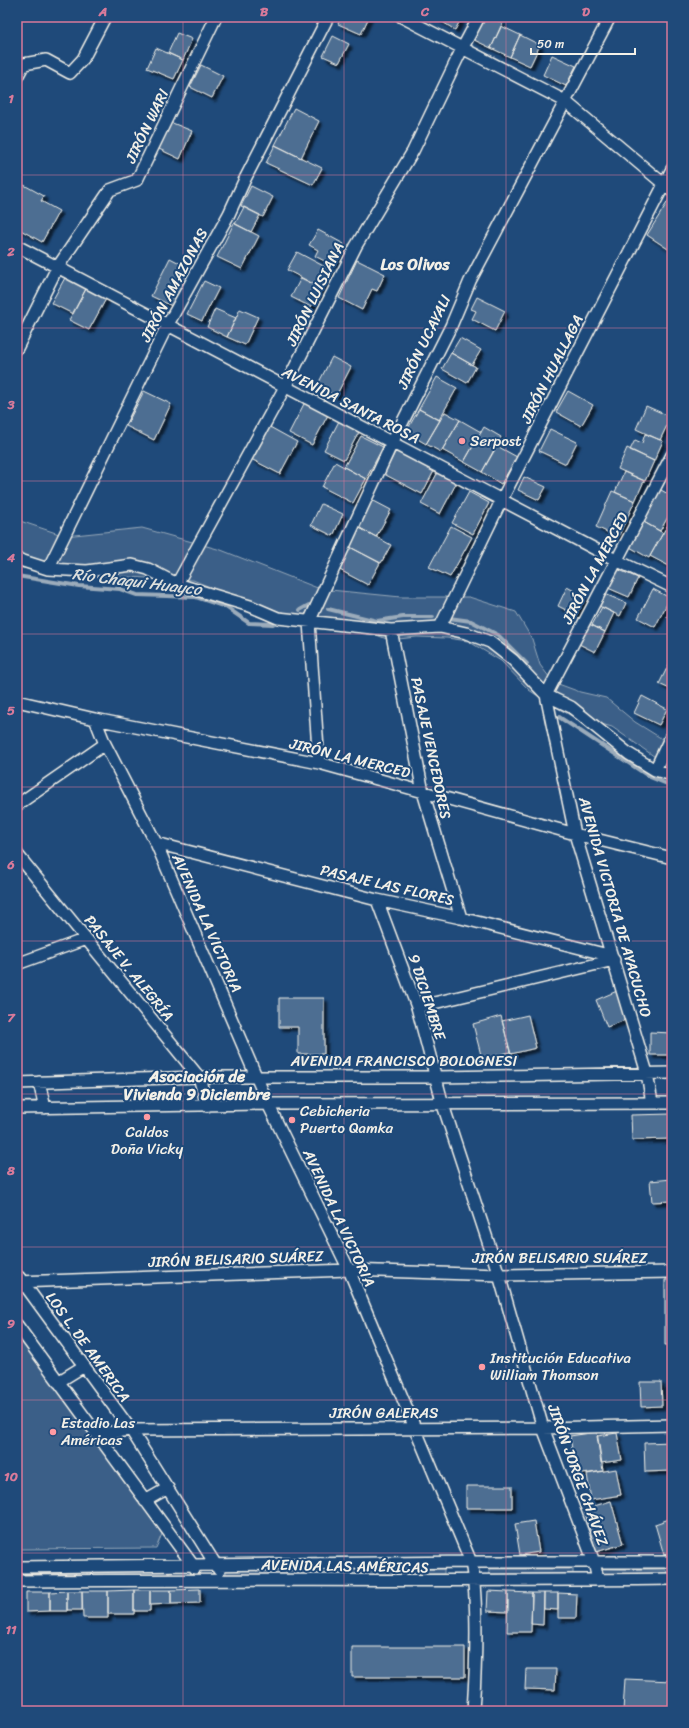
<svg xmlns="http://www.w3.org/2000/svg" width="689" height="1728" viewBox="0 0 689 1728" font-family="Sriracha,sans-serif">
	<style>
		.green { fill: #3a5f88; stroke: #97a8b8 }
		.lines { fill: none; stroke-linecap: round; stroke-linejoin: round }
		.stream { stroke: #9cacbb; stroke-width: 4 }
		.building { fill: #4d6e92; stroke: #f4f1e8; filter: url(#shadow) }
		.minor-casing { stroke: #f4f1e8; stroke-width: 14 }
		.minor { stroke: #1f4a7a; stroke-width: 11 }
		.grid { fill: none; stroke: #d87a9a; stroke-width: 1; stroke-opacity: 0.55 }
		.poi-dot { fill: #ff9aa2; stroke: #1f4a7a; stroke-width: 1.5 }
		.labels { text-anchor: middle; stroke-width: 4; stroke-linejoin: round; paint-order: stroke }
		.street-label { font-size: 15px; fill: #f4f1e8; stroke: #1f4a7a }
		.poi-label { font-size: 15px; fill: #f4f1e8; stroke: #1f4a7a; text-anchor: start }
		.neighbourhood-label { font-size: 16px; font-weight: bold; fill: #f4f1e8; stroke: #1f4a7a }
		.water-label { font-size: 16px; font-style: italic; fill: #dee0dd; stroke: #1f4a7a }
		.neatline { fill: none; stroke: #d87a9a; stroke-width: 1.5 }
		.grid-label { font-size: 13px; text-anchor: middle; font-weight: bold; fill: #d87a9a }
	</style>
	<defs>
		<filter id="shadow"><feDropShadow dx="3.5" dy="3.5" stdDeviation="1" flood-color="#0009"/></filter>
	</defs>
	<rect width="100%" height="100%" fill="#1f4a7a"/>
	<filter id="ink" filterUnits="userSpaceOnUse"><feTurbulence type="fractalNoise" baseFrequency=".025" numOctaves="2"/><feDisplacementMap in="SourceGraphic" scale="8" xChannelSelector="R" yChannelSelector="G"/><feConvolveMatrix kernelMatrix="1 2 1 2 8 2 1 2 1" color-interpolation-filters="sRGB"/></filter>
	<g filter="url(#ink)">
		<path class="green" d="M 17,520 L 65,536 L 142,528 L 221,550 L 320,589 L 401,597 L 469,597 L 516,612 L 532,639 L 540,665 L 553,682 L 580,692 L 606,698 L 635,722 L 672,745 L 672,763 L 658,759 L 612,727 L 570,715 L 550,704 L 529,690 L 501,661 L 468,641 L 447,638 L 417,637 L 389,640 L 369,632 L 261,608 L 193,580 L 60,574 L 17,567 Z
			M 17,1330 L 162,1534 L 156,1548 L 17,1549 Z
			M 287,1568 L 287,1574 L 226,1574 L 226,1570 Z
			M 444,1569 L 444,1574 L 295,1575 L 294,1573 L 295,1570 Z
			M 489,1569 L 573,1569 L 573,1574 L 489,1574 Z
			M 600,1569 L 666,1570 L 667,1573 L 600,1574 Z
			M 17,1570 L 76,1571 L 75,1575 L 17,1576 Z
			M 87,1571 L 169,1571 L 169,1575 L 87,1576 Z"/>
		<g class="lines">
			<path class="stream" d="M 17,576 L 79,586 L 120,589 L 137,595 L 196,597 L 226,607 L 249,623 L 273,624
				M 328,609 L 377,621 L 403,617 L 433,617
				M 300,610 L 309,605
				M 449,618 L 471,621 L 498,635 L 527,664
				M 559,717 L 650,777 L 672,786"/>
		</g>
		<path class="building" d="M 341,17 L 369,17 L 361,34 L 338,24 Z
			M 435,17 L 462,17 L 455,30 Z
			M 480,17 L 489,17 L 503,23 L 491,48 L 470,38 Z
			M 501,26 L 520,35 L 510,57 L 491,48 Z
			M 177,33 L 192,39 L 183,60 L 168,53 Z
			M 520,35 L 540,45 L 530,66 L 510,57 Z
			M 333,36 L 349,44 L 339,63 L 323,56 Z
			M 156,48 L 183,60 L 174,79 L 147,68 Z
			M 552,55 L 576,66 L 566,86 L 543,75 Z
			M 201,65 L 223,76 L 212,98 L 190,87 Z
			M 294,108 L 319,121 L 301,158 L 275,145 Z
			M 170,122 L 192,131 L 180,159 L 159,149 Z
			M 275,145 L 322,168 L 313,185 L 266,163 Z
			M 24,185 L 44,196 L 41,201 L 59,211 L 42,242 L 17,228 L 17,197 Z
			M 251,186 L 273,197 L 263,217 L 241,206 Z
			M 670,198 L 672,199 L 672,243 L 668,249 L 647,235 Z
			M 244,207 L 260,215 L 251,232 L 235,224 Z
			M 234,223 L 259,236 L 242,269 L 217,257 Z
			M 318,230 L 344,244 L 332,265 L 315,256 L 318,250 L 309,245 Z
			M 297,252 L 331,270 L 321,288 L 287,270 Z
			M 170,258 L 191,269 L 172,306 L 151,296 Z
			M 357,260 L 385,274 L 377,291 L 372,289 L 362,310 L 339,298 Z
			M 66,276 L 87,287 L 73,314 L 51,303 Z
			M 301,278 L 321,288 L 311,307 L 291,297 Z
			M 204,281 L 219,288 L 202,321 L 187,314 Z
			M 87,287 L 107,297 L 89,330 L 69,320 Z
			M 477,297 L 505,311 L 495,331 L 472,319 L 476,311 L 471,309 Z
			M 215,309 L 236,318 L 227,337 L 207,327 Z
			M 240,309 L 258,317 L 245,345 L 227,337 Z
			M 460,338 L 481,350 L 472,365 L 451,353 Z
			M 451,353 L 476,367 L 467,383 L 442,369 Z
			M 332,357 L 351,367 L 336,396 L 317,386 Z
			M 437,377 L 457,388 L 439,420 L 419,409 Z
			M 144,391 L 171,404 L 154,440 L 126,426 Z
			M 568,391 L 593,405 L 581,426 L 556,412 Z
			M 306,400 L 329,413 L 312,445 L 289,433 Z
			M 646,406 L 671,417 L 660,440 L 636,429 Z
			M 419,409 L 440,420 L 426,444 L 406,432 Z
			M 445,412 L 460,420 L 441,452 L 426,444 Z
			M 460,420 L 481,432 L 464,462 L 442,450 Z
			M 339,421 L 359,432 L 344,460 L 324,450 Z
			M 268,426 L 297,442 L 280,474 L 251,459 Z
			M 484,427 L 501,437 L 482,472 L 464,462 Z
			M 550,429 L 577,442 L 566,464 L 539,451 Z
			M 645,434 L 663,441 L 654,461 L 630,450 L 635,440 L 642,443 Z
			M 361,436 L 383,447 L 366,479 L 344,467 Z
			M 497,446 L 517,457 L 501,484 L 482,472 Z
			M 627,448 L 654,461 L 645,481 L 618,469 Z
			M 396,450 L 434,471 L 422,494 L 384,474 Z
			M 335,462 L 366,479 L 353,503 L 322,487 Z
			M 439,470 L 458,480 L 440,514 L 421,504 Z
			M 624,472 L 644,481 L 635,501 L 615,492 Z
			M 524,477 L 546,487 L 539,500 L 518,490 Z
			M 659,489 L 672,496 L 672,517 L 669,515 L 660,531 L 642,521 Z
			M 612,491 L 635,501 L 618,537 L 596,527 Z
			M 469,492 L 489,503 L 473,534 L 452,523 Z
			M 372,500 L 391,510 L 376,537 L 358,527 Z
			M 321,504 L 343,514 L 333,536 L 311,525 Z
			M 642,521 L 663,533 L 649,558 L 628,546 Z
			M 451,526 L 472,537 L 450,577 L 429,567 Z
			M 667,526 L 672,529 L 672,560 L 669,566 L 650,556 Z
			M 358,527 L 391,545 L 381,563 L 348,546 Z
			M 348,546 L 380,563 L 368,585 L 336,568 Z
			M 617,569 L 638,578 L 629,597 L 608,588 Z
			M 567,587 L 585,597 L 576,615 L 558,606 Z
			M 653,589 L 670,598 L 655,627 L 638,618 Z
			M 605,594 L 626,603 L 620,616 L 599,606 Z
			M 672,606 L 672,620 L 667,617 Z
			M 602,607 L 614,613 L 605,632 L 592,625 Z
			M 587,623 L 605,632 L 595,652 L 577,643 Z
			M 672,658 L 672,690 L 659,684 Z
			M 642,696 L 667,709 L 659,725 L 634,713 Z
			M 617,991 L 628,1019 L 607,1027 L 596,1000 Z
			M 279,998 L 324,998 L 324,1054 L 298,1054 L 298,1027 L 279,1027 Z
			M 528,1015 L 536,1048 L 511,1054 L 502,1021 Z
			M 501,1016 L 510,1052 L 482,1059 L 473,1024 Z
			M 650,1032 L 672,1033 L 672,1055 L 650,1055 Z
			M 672,1114 L 672,1139 L 632,1140 L 631,1115 Z
			M 672,1179 L 672,1201 L 652,1202 L 650,1181 Z
			M 669,1201 L 672,1201 L 672,1240 Z
			M 672,1241 L 672,1260 L 670,1260 L 668,1242 Z
			M 665,1280 L 672,1280 L 672,1345 L 665,1345 Z
			M 640,1382 L 661,1382 L 662,1406 L 641,1407 Z
			M 597,1432 L 603,1471 L 576,1475 L 570,1436 Z
			M 617,1433 L 622,1460 L 601,1463 L 597,1436 Z
			M 672,1442 L 672,1471 L 645,1472 L 644,1443 Z
			M 616,1469 L 621,1495 L 591,1500 L 587,1474 Z
			M 466,1486 L 512,1486 L 512,1508 L 466,1508 Z
			M 611,1501 L 623,1544 L 596,1552 L 584,1509 Z
			M 672,1518 L 672,1552 L 664,1555 L 655,1524 Z
			M 534,1521 L 539,1552 L 520,1555 L 515,1524 Z
			M 200,1589 L 200,1603 L 171,1604 L 171,1590 Z
			M 134,1590 L 134,1614 L 108,1614 L 108,1591 Z
			M 134,1590 L 150,1590 L 150,1611 L 134,1611 Z
			M 150,1590 L 171,1590 L 171,1604 L 150,1605 Z
			M 67,1591 L 82,1591 L 82,1610 L 67,1610 Z
			M 67,1591 L 67,1611 L 50,1611 L 50,1592 Z
			M 82,1591 L 108,1591 L 108,1618 L 83,1618 Z
			M 488,1591 L 508,1592 L 508,1612 L 487,1611 Z
			M 26,1592 L 50,1592 L 50,1611 L 26,1612 Z
			M 508,1592 L 532,1593 L 531,1632 L 507,1632 Z
			M 532,1593 L 544,1593 L 543,1625 L 531,1624 Z
			M 544,1593 L 558,1593 L 558,1610 L 544,1609 Z
			M 558,1593 L 577,1594 L 576,1618 L 558,1618 Z
			M 352,1647 L 465,1647 L 465,1677 L 352,1677 Z
			M 526,1669 L 556,1669 L 555,1690 L 525,1689 Z
			M 625,1679 L 672,1681 L 672,1711 L 623,1711 Z"/>
		<g class="lines">
			<defs>
				<path id="minor" d="M 402,17 L 565,101 L 672,191
					M 17,77 L 24,64 L 46,60 L 70,73 L 83,59 L 105,17
					M 17,246 L 616,560 L 672,587
					M 17,348 L 57,268 L 110,190 L 137,180 L 216,17
					M 17,559 L 48,569 L 87,571 L 132,565 L 148,569 L 177,584 L 250,606 L 278,618 L 391,630 L 440,627 L 466,633 L 490,642 L 513,660 L 546,695 L 571,707 L 629,754 L 655,770 L 672,775
					M 48,569 L 167,326 L 229,214 L 245,179 L 328,17
					M 177,584 L 285,387 L 356,246 L 413,151 L 462,49 L 479,17
					M 440,627 L 502,499 L 672,169
					M 391,630 L 423,792 L 461,918
					M 17,701 L 95,719 L 319,763 L 575,834 L 672,858
					M 95,719 L 105,744 L 156,843 L 268,1104 L 349,1270 L 471,1562 C 479,1606 476,1666 473,1711
					M 319,763 L 309,622 L 392,443 L 451,326 L 470,281 L 610,17
					M 655,770 L 672,734
					M 17,805 L 105,744
					M 156,843 L 377,900 L 461,918 L 612,956
					M 17,854 L 199,1077 L 207,1106
					M 377,900 L 417,1007 L 443,1105 L 499,1275 L 543,1428 L 594,1562 L 598,1580
					M 17,964 L 86,939
					M 417,1007 L 614,960
					M 39,1082 L 45,1108
					M 17,1083 L 199,1077 L 437,1077 L 672,1073
					M 652,1103 L 647,1073 L 575,834 L 546,695 L 672,455
					M 17,1108 L 268,1104 L 672,1103
					M 19,1277 L 131,1430 L 219,1570
					M 17,1282 L 349,1270 L 499,1275 L 672,1272
					M 17,1325 L 195,1568
					M 58,1382 L 84,1366
					M 97,1434 L 131,1430 L 543,1428 L 672,1425
					M 145,1501 L 168,1488
					M 17,1567 L 471,1562 L 672,1562
					M 17,1581 C 235,1579 454,1582 672,1579"/>
			</defs>
			<use href="#minor" class="minor-casing"/>
			<use href="#minor" class="minor"/>
		</g>
	</g>
	<path class="grid" d="M 183,17 L 183,1711M 344,17 L 344,1711M 506,17 L 506,1711M 17,175 L 672,175M 17,328 L 672,328M 17,481 L 672,481M 17,634 L 672,634M 17,787 L 672,787M 17,941 L 672,941M 17,1094 L 672,1094M 17,1247 L 672,1247M 17,1400 L 672,1400M 17,1553 L 672,1553"/>
	<g class="poi-dot">
		<circle cx="462" cy="441" r="4"/>
		<circle cx="147" cy="1117" r="4"/>
		<circle cx="292" cy="1120" r="4"/>
		<circle cx="482" cy="1367" r="4"/>
		<circle cx="53" cy="1432" r="4"/>
	</g>
	<g class="labels">
		<g class="street-label">
			<text transform="translate(147 126) rotate(-64)" y="5">JIRÓN WARI</text>
			<text transform="translate(174 285) rotate(-62)" y="5">JIRÓN AMAZONAS</text>
			<text transform="translate(315 294) rotate(-64)" y="5">JIRÓN LUISIANA</text>
			<text transform="translate(424 342) rotate(-64)" y="5">JIRÓN UCAYALI</text>
			<text transform="translate(552 369) rotate(-63)" y="5">JIRÓN HUALLAGA</text>
			<text transform="translate(351 405) rotate(27)" y="5">AVENIDA SANTA ROSA</text>
			<text transform="translate(595 568) rotate(-62)" y="5">JIRÓN LA MERCED</text>
			<text transform="translate(431 748) rotate(78)" y="5">PASAJE VENCEDORES</text>
			<text transform="translate(350 758) rotate(14)" y="5">JIRÓN LA MERCED</text>
			<text transform="translate(387 885) rotate(13)" y="5">PASAJE LAS FLORES</text>
			<text transform="translate(615 907) rotate(74)" y="5">AVENIDA VICTORIA DE AYACUCHO</text>
			<text transform="translate(207 923) rotate(66)" y="5">AVENIDA LA VICTORIA</text>
			<text transform="translate(129 968) rotate(51)" y="5">PASAJE V. ALEGRÍA</text>
			<text transform="translate(427 997) rotate(72)" y="5">9 DICIEMBRE</text>
			<text x="404" y="1066">AVENIDA FRANCISCO BOLOGNESI</text>
			<text transform="translate(339 1218) rotate(65)" y="5">AVENIDA LA VICTORIA</text>
			<text x="560" y="1263">JIRÓN BELISARIO SUÁREZ</text>
			<text transform="translate(236 1259) rotate(-2)" y="5">JIRÓN BELISARIO SUÁREZ</text>
			<text transform="translate(88 1347) rotate(54)" y="5">LOS L. DE AMERICA</text>
			<text x="384" y="1418">JIRÓN GALERAS</text>
			<text transform="translate(578 1475) rotate(70)" y="5">JIRÓN JORGE CHÁVEZ</text>
			<text transform="translate(345 1566) rotate(1)" y="5">AVENIDA LAS AMÉRICAS</text>
		</g>
		<g class="poi-label">
			<text x="470" y="446">Serpost</text>
			<text x="300" y="1116">Cebicheria<tspan x="300" dy="17">Puerto Qamka</tspan></text>
			<text x="147" y="1137" text-anchor="middle">Caldos<tspan x="147" dy="17">Doña Vicky</tspan></text>
			<text x="490" y="1363">Institución Educativa<tspan x="490" dy="17">William Thomson</tspan></text>
			<text x="61" y="1428">Estadio Las<tspan x="61" dy="17">Américas</tspan></text>
		</g>
		<g class="neighbourhood-label">
			<text x="415" y="270">Los Olivos</text>
			<text x="197" y="1082">Asociación de<tspan x="197" dy="18">Vivienda 9 Diciembre</tspan></text>
		</g>
		<g class="water-label">
			<text transform="translate(137 581) rotate(7)" y="6">Río Chaqui Huayco</text>
		</g>
	</g>
	<rect width="689" height="1728" fill="none" stroke="#1f4a7a" stroke-width="44"/>
	<path d="M531 48v6h104v-6" fill="none" stroke="#f4f1e8" stroke-width="2"/>
	<text x="537" y="48" font-size="12" fill="#f4f1e8" stroke="#1f4a7a" stroke-width="3" paint-order="stroke">50 m</text>
	<rect x="22" y="22" width="645" height="1684" class="neatline"/>
	<g class="grid-label">
		<text x="103" y="16">A</text>
		<text x="264" y="16">B</text>
		<text x="425" y="16">C</text>
		<text x="586" y="16">D</text>
		<text x="11" y="103">1</text>
		<text x="11" y="256">2</text>
		<text x="11" y="409">3</text>
		<text x="11" y="562">4</text>
		<text x="11" y="715">5</text>
		<text x="11" y="869">6</text>
		<text x="11" y="1022">7</text>
		<text x="11" y="1175">8</text>
		<text x="11" y="1328">9</text>
		<text x="11" y="1481">10</text>
		<text x="11" y="1634">11</text>
	</g>
</svg>
